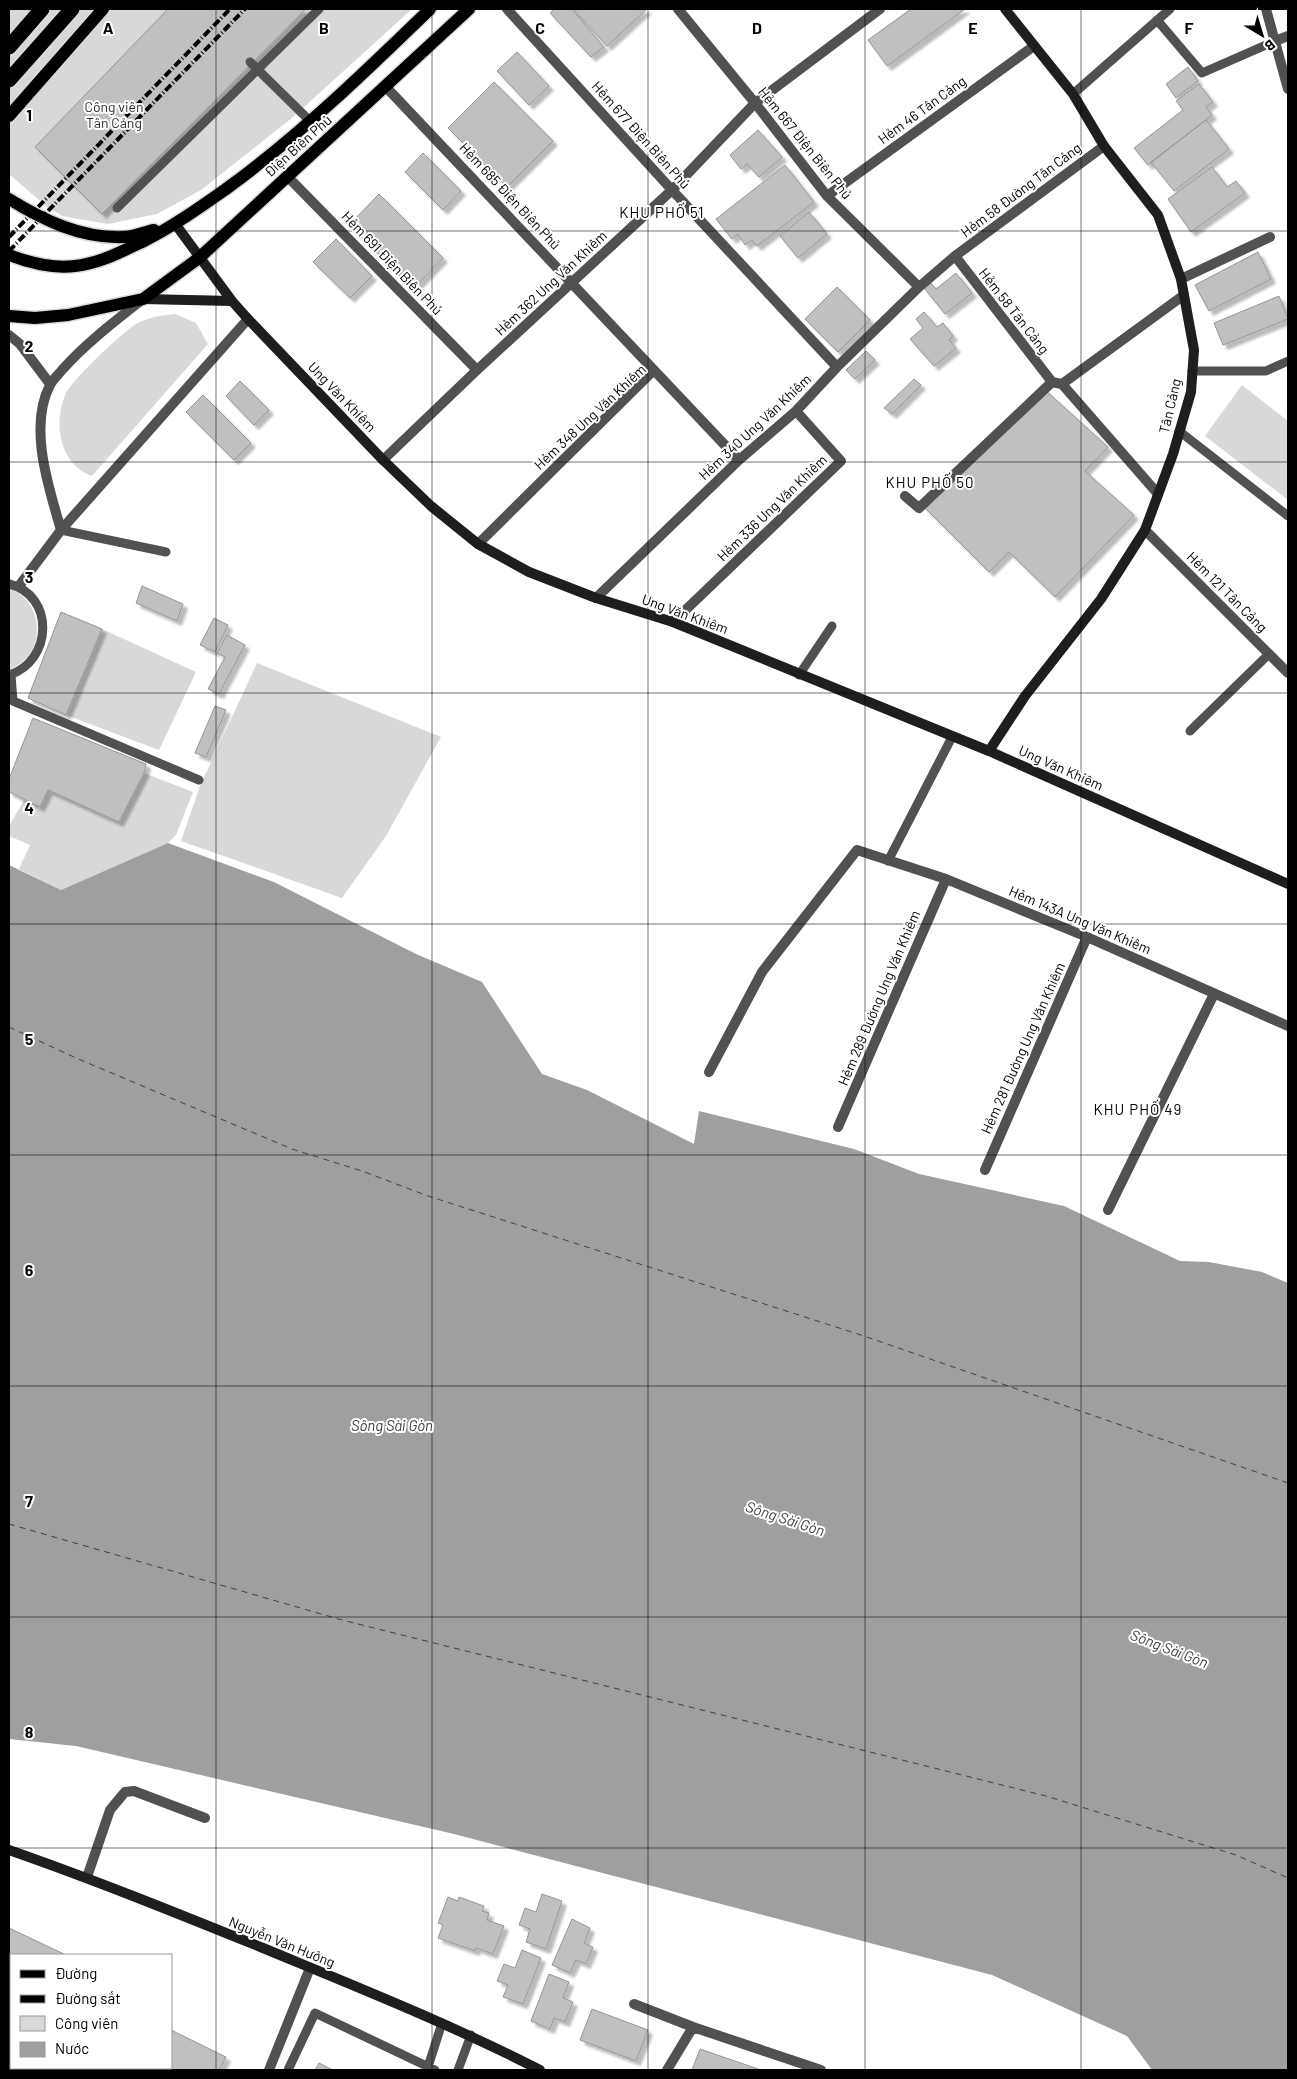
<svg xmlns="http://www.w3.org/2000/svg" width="1297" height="2079" viewBox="0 0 1297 2079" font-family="Barlow,sans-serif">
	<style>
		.green { fill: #d8d8d8 }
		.water { fill: #9f9f9f }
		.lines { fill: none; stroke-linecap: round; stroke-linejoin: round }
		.ferry { stroke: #404040; stroke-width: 1; stroke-dasharray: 6 5; stroke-linecap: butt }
		.building { fill: #c0c0c0; stroke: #959595; filter: url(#shadow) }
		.primary-casing { stroke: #dbdbdb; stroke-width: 15 }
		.highway-casing { stroke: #dbdbdb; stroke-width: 18 }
		.lane { stroke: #515151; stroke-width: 9 }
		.street { stroke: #515151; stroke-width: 10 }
		.secondary { stroke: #1e1e1e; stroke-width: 10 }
		.primary { stroke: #000; stroke-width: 12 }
		.highway { stroke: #000; stroke-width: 15 }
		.rail { stroke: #000; stroke-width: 4; stroke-dasharray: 8 2.5 1 2.5; stroke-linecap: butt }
		.grid { fill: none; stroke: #000; stroke-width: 1; stroke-opacity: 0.55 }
		.labels { text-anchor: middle; stroke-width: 4; stroke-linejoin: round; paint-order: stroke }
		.park-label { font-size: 14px; fill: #2f2f2f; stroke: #fff }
		.street-label { font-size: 14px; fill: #000; stroke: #fff }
		.neighbourhood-label { font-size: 15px; letter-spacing: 1px; fill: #000; stroke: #fff }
		.water-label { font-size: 15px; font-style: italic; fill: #404040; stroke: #fff }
		.grid-label { font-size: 16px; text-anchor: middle; font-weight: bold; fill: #000; stroke: #fff; stroke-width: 4; stroke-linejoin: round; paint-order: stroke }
	</style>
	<defs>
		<filter id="shadow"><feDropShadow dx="4.5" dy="4.5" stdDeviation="1" flood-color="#0004"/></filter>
	</defs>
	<rect width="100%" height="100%" fill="#fff"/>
	<path class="green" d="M 9,9 L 412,9 L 292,118 L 201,190 L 157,214 L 108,224 L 62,216 L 46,206 L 9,174 Z
		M 175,314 L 196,323 L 208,344 L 92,476 C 60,465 53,425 65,395 C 71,381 124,330 138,323 C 150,317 162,315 175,314 Z
		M 1242,385 L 1288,421 L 1288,500 L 1205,436 Z
		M 9,589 C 34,596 44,628 32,650 C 27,660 18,665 9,670 Z
		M 102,629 L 196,672 L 159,750 L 66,715 Z
		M 257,663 L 441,737 L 386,836 L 342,898 L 181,841 L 200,786 Z
		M 144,773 L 193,792 L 176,835 L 168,843 L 61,890 L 19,869 L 30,845 L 9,836 L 9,826 L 24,800 L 40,807 L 48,790 Z"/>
	<path class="water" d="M 168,843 L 274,882 L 416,954 L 482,982 L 542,1074 L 587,1090 L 694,1144 L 699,1111 L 854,1149 L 919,1174 L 1064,1206 L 1180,1261 L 1209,1262 L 1262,1272 L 1288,1283 L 1288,2070 L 1152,2070 L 1127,2036 L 992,1975 L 454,1834 L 76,1746 L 9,1739 L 9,865 L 61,890 Z"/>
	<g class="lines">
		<path class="ferry" d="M 9,1027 L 76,1058 L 292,1149 L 362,1171 L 428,1196 L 861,1335 L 1288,1483
			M 9,1524 L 342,1620 L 1046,1796 L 1236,1855 L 1288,1878"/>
	</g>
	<path class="building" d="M 168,9 L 306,9 L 102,214 L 35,147 Z
		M 554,9 L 572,9 L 604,47 L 591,57 L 550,13 Z
		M 573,9 L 647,9 L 607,46 Z
		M 911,9 L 965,9 L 887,66 L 868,40 Z
		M 517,52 L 549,86 L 529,105 L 497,71 Z
		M 1188,67 L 1198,81 L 1176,98 L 1166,84 Z
		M 494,82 L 553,141 L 507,187 L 448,128 Z
		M 1199,84 L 1213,102 L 1206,107 L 1212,115 L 1148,165 L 1134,148 L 1183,110 L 1176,101 Z
		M 1206,120 L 1229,149 L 1174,191 L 1151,162 Z
		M 758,130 L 782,157 L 759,177 L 747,164 L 741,169 L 730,155 Z
		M 423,153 L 461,191 L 443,210 L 405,172 Z
		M 785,165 L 814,202 L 757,246 L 752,240 L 745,245 L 738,234 L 732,239 L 716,219 Z
		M 1212,167 L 1227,187 L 1236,181 L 1245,193 L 1191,232 L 1168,199 Z
		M 379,194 L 443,258 L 413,289 L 349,225 Z
		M 809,212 L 827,234 L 798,258 L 780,236 Z
		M 336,239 L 372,276 L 350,298 L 313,262 Z
		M 1258,252 L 1271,279 L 1209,311 L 1195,285 Z
		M 956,273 L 972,293 L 945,314 L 924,288 L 931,283 L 936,289 Z
		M 837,287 L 870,320 L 838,352 L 805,319 Z
		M 1279,296 L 1288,319 L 1223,345 L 1214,323 Z
		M 924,312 L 937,327 L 943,323 L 953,336 L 949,340 L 956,348 L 934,366 L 910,339 L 923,328 L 916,319 Z
		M 866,351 L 875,360 L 855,379 L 846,370 Z
		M 914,379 L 921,385 L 892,414 L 884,408 Z
		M 240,381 L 269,410 L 254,425 L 226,396 Z
		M 1044,389 L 1108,447 L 1085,471 L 1134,515 L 1055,597 L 1009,552 L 989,572 L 922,505 Z
		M 203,395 L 251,443 L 234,460 L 186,412 Z
		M 142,586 L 183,604 L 177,621 L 136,603 Z
		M 61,612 L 102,629 L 66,715 L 28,698 Z
		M 214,618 L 228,625 L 215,652 L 200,645 Z
		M 227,635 L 245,645 L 219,694 L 208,689 L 225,657 L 217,653 Z
		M 215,706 L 226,710 L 206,757 L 195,753 Z
		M 33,718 L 146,764 L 144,773 L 119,822 L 48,790 L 40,807 L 9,792 L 9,779 Z
		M 542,1894 L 562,1901 L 546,1949 L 526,1942 L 530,1929 L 519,1925 L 525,1908 L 536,1912 Z
		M 448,1897 L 458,1901 L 459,1897 L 484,1906 L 482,1911 L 489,1913 L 487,1920 L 504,1926 L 493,1954 L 476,1948 L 475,1951 L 438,1938 L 443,1925 L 438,1923 Z
		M 572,1919 L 590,1928 L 584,1943 L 593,1947 L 586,1964 L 576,1960 L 570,1973 L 552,1965 Z
		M 9,1928 L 66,1955 L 11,1955 L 11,2068 L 171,2068 L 171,2030 L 226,2057 L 219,2070 L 16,2070 L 9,2067 Z
		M 522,1950 L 541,1958 L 523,2004 L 503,1997 L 508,1985 L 497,1981 L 504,1964 L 515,1968 Z
		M 549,1974 L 569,1982 L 563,1998 L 573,2002 L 565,2022 L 554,2018 L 550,2029 L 531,2021 Z
		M 592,2009 L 648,2030 L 636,2061 L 580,2040 Z
		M 700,2049 L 761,2070 L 692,2070 Z
		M 319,2063 L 333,2070 L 315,2070 Z"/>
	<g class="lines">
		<defs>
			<path id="primary" d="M 9,116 L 103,9
				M 9,199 C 43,220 82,239 124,237 C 134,237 144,232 154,230
				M 9,255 C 30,263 52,269 75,266 C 101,263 123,251 146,240 C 175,225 199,208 226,189 C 299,136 365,72 430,9
				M 9,316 L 35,318 L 68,315 L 143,299 L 199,258 L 469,9"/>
			<path id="highway" d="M 9,47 L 42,9
				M 9,80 L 72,9"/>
		</defs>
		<use href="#primary" class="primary-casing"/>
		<use href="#highway" class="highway-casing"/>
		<path class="lane" d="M 1157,20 L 1202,73 L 1275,41
			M 250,62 L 310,121
			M 1073,94 L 1170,9
			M 117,208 L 319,9
			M 1192,371 L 1266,371 L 1288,361
			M 1179,431 L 1288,516
			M 61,530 L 166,552
			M 9,584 C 55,595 53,661 9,675
			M 11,675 L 13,701 L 199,780
			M 799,675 L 832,626
			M 1190,731 L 1269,654
			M 888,861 L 952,737
			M 428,2067 L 442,2023
			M 288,2070 L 315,2013 L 435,2070
			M 458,2070 L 471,2035"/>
		<path class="street" d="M 507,9 L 672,190 L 837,367
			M 678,9 L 755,103 L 827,196 L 919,287
			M 1266,9 L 1288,89
			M 1275,41 L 1288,36
			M 385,86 L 739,460
			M 287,176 L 477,370
			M 827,196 L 1034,46
			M 955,256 L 1052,382
			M 1181,279 L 1270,237
			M 9,335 L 20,344 L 50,384
			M 1062,384 L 1158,494
			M 383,460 L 477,370 L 672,190 L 755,103 L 880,9
			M 905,496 L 919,508 L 1052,382 L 1062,384 L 1184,295
			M 61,530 C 49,488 28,427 50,385 C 53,379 58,375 62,370 C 85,344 115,321 143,299
			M 1145,530 L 1288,673
			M 478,544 L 654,370
			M 19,586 L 61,530 L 248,319
			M 596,598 L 739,460 L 796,411 L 837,367 L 919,287 L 955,256 L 1104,146
			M 673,622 L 841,461 L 796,411
			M 709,1072 L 762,972 L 857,850 L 946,879 L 1087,937 L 1288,1026
			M 838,1127 L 946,879
			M 985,1170 L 1087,937
			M 1108,1210 L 1214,994
			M 87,1877 L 110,1810 L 125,1792 L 134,1791 L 205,1818
			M 634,2004 L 693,2027 L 821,2070
			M 269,2070 L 310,1968
			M 667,2070 L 693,2027"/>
		<path class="secondary" d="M 176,225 L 232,301 L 248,319 L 383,460 L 431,506 L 478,544 L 529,572 L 596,598 L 673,622 L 989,751 L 1288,884
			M 143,299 L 232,301
			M 989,751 L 1025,696 L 1101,599 L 1145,530 L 1173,454 L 1191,392 L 1194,350 L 1181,279 L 1158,215 L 1104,146 L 1073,94 L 1005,9
			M 9,1850 C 95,1880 179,1914 263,1948 C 357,1987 450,2024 540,2070"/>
		<use href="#primary" class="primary"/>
		<use href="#highway" class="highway"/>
		<path class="rail" d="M 9,237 L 230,9
			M 9,251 L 245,9"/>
	</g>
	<path class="grid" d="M 216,9 L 216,2070M 432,9 L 432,2070M 648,9 L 648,2070M 865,9 L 865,2070M 1081,9 L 1081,2070M 9,231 L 1288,231M 9,462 L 1288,462M 9,693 L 1288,693M 9,924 L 1288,924M 9,1155 L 1288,1155M 9,1386 L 1288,1386M 9,1617 L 1288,1617M 9,1848 L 1288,1848"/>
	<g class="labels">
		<g class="park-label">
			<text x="114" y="112">Công viên<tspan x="114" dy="16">Tân Cảng</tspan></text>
		</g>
		<g class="street-label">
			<text transform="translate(922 110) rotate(-36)" y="5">Hẻm 46 Tân Cảng</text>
			<text transform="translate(641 135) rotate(48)" y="5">Hẻm 677 Điện Biên Phủ</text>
			<text transform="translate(805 143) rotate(51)" y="5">Hẻm 667 Điện Biên Phủ</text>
			<text transform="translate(298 146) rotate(-42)" y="5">Điện Biên Phủ</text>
			<text transform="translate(1021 190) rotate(-37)" y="5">Hẻm 58 Đường Tân Cảng</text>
			<text transform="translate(510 196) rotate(47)" y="5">Hẻm 685 Điện Biên Phủ</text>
			<text transform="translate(392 263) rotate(46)" y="5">Hẻm 691 Điện Biên Phủ</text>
			<text transform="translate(551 283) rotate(-43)" y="5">Hẻm 362 Ung Văn Khiêm</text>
			<text transform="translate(1014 311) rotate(52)" y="5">Hẻm 58 Tân Cảng</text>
			<text transform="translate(342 397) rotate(46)" y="5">Ung Văn Khiêm</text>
			<text transform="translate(1170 406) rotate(-77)" y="5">Tân Cảng</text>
			<text transform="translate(590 417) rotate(-43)" y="5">Hẻm 348 Ung Văn Khiêm</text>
			<text transform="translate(755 427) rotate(-43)" y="5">Hẻm 340 Ung Văn Khiêm</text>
			<text transform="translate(772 508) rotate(-44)" y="5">Hẻm 336 Ung Văn Khiêm</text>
			<text transform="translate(1227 592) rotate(45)" y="5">Hẻm 121 Tân Cảng</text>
			<text transform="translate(685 614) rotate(20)" y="5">Ung Văn Khiêm</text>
			<text transform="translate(1061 768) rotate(24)" y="5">Ung Văn Khiêm</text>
			<text transform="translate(1080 920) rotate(23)" y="5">Hẻm 143A Ung Văn Khiêm</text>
			<text transform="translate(879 998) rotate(-67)" y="5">Hẻm 289 Đường Ung Văn Khiêm</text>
			<text transform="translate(1023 1048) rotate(-66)" y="5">Hẻm 281 Đường Ung Văn Khiêm</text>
			<text transform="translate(282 1942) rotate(22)" y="5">Nguyễn Văn Hưởng</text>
		</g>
		<g class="neighbourhood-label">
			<text x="662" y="218">KHU PHỐ 51</text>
			<text x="930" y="488">KHU PHỐ 50</text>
			<text x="1138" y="1115">KHU PHỐ 49</text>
		</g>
		<g class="water-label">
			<text x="392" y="1431">Sông Sài Gòn</text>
			<text transform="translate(785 1519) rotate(18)" y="5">Sông Sài Gòn</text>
			<text transform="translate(1169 1649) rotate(21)" y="5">Sông Sài Gòn</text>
		</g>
	</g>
	<g class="grid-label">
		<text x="108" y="34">A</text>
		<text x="324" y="34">B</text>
		<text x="540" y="34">C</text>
		<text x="757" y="34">D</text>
		<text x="973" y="34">E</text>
		<text x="1189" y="34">F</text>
		<text x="29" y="121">1</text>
		<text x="29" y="352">2</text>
		<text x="29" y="583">3</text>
		<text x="29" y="814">4</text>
		<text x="29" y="1045">5</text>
		<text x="29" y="1276">6</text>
		<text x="29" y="1507">7</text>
		<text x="29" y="1738">8</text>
	</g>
	<rect width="1297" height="2079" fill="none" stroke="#000000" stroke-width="20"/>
	<rect x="10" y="1954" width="162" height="115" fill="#ffffff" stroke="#999999"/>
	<rect x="20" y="1970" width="25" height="8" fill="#000000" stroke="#999999"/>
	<text x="55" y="1979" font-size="15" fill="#000000">Đường</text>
	<rect x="20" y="1995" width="25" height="8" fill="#000000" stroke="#999999"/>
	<text x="55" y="2004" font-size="15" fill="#000000">Đường sắt</text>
	<rect x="20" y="2016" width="25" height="15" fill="#d8d8d8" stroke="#999999"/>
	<text x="55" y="2029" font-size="15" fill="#000000">Công viên</text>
	<rect x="20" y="2042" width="25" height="15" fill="#9f9f9f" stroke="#999999"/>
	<text x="55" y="2054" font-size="15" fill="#000000">Nước</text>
	<g transform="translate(1262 35) rotate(142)" stroke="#ffffff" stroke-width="4" paint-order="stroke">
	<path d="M0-4L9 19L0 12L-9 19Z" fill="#000000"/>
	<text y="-8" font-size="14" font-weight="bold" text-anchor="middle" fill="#000000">B</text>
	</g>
</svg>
